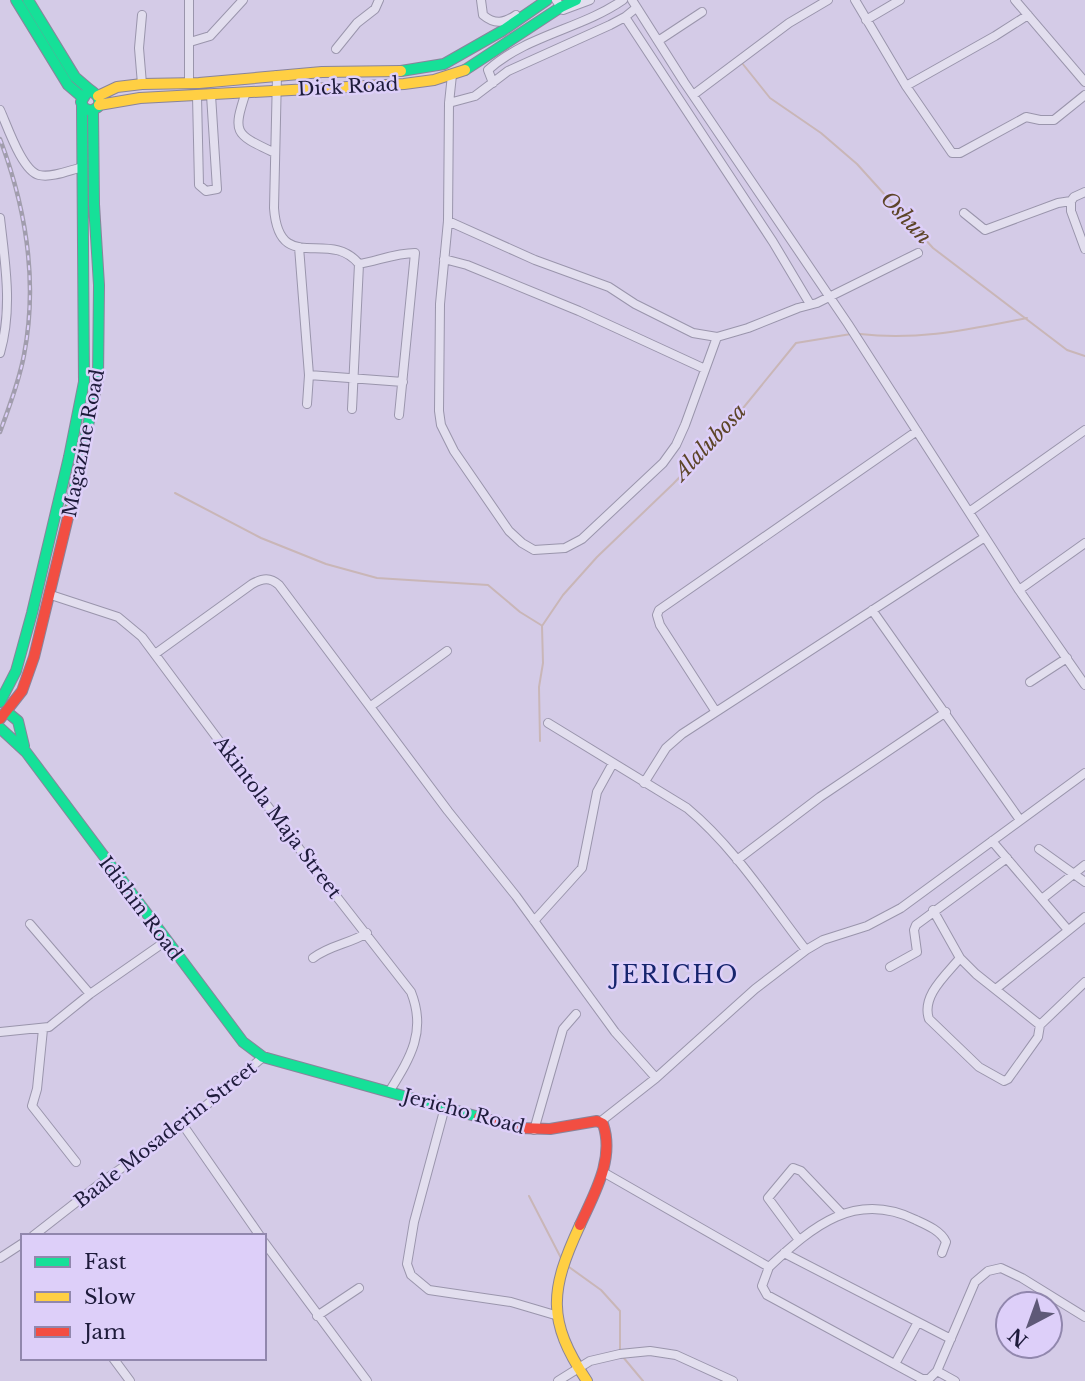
<svg xmlns="http://www.w3.org/2000/svg" width="1085" height="1381" viewBox="0 0 1085 1381" font-family="'Libre Baskerville',serif">
	<style>
		.lines { fill: none; stroke-linecap: round; stroke-linejoin: round }
		.stream { stroke: #c9b6b7; stroke-width: 2 }
		.street-casing { stroke: #9a95ac; stroke-width: 10 }
		.fast-casing { stroke: #89849b; stroke-width: 12 }
		.slow-casing { stroke: #89849b; stroke-width: 12 }
		.jam-casing { stroke: #89849b; stroke-width: 12 }
		.street { stroke: #e2deee; stroke-width: 8 }
		.fast { stroke: #16e098; stroke-width: 10 }
		.slow { stroke: #ffcf43; stroke-width: 10 }
		.jam { stroke: #f24e42; stroke-width: 10 }
		.rail-casing { stroke: #a19dad; stroke-width: 4.5 }
		.rail { stroke: #ddcff9; stroke-width: 2; stroke-dasharray: 5; stroke-linecap: butt }
		.labels { text-anchor: middle; stroke-width: 5; stroke-linejoin: round; paint-order: stroke }
		.street-label { font-size: 19px; fill: #1e1b3b; stroke: #ddcff9 }
		.water-label { font-size: 21px; font-style: italic; fill: #5d4529; stroke: #ddcff9 }
		.quarter-label { font-size: 23px; letter-spacing: 2px; fill: #16256d; stroke: #ddcff9 }
	</style>
	<rect width="100%" height="100%" fill="#d4cbe7"/>
	<g class="lines">
		<path class="stream" d="M 742,63 L 770,98 L 821,133 L 857,164 L 933,248 L 1067,350 L 1085,356
			M 860,334 C 919,341 970,329 1027,318
			M 175,493 L 261,538 L 326,564 L 377,578 L 488,585 L 520,612 L 541,625
			M 540,741 L 539,687 L 543,663 L 542,626 L 563,595 L 597,557 L 673,484 L 726,429 L 796,343 L 851,334
			M 529,1196 L 561,1258
			M 569,1267 L 601,1290 L 620,1311 L 620,1349
			M 623,1357 L 643,1381"/>
		<defs>
			<path id="street" d="M 189,0 L 189,83
				M 481,0 L 483,15 C 495,25 504,23 516,15
				M 556,0 L 563,10 L 590,0
				M 632,0 L 684,82 L 848,324 L 1019,590 L 1085,685
				M 855,0 L 906,86 L 952,153 L 960,153 L 1026,117 L 1040,120 L 1054,120 L 1085,95
				M 1015,0 L 1085,82
				M 142,15 L 139,48 L 142,84
				M 625,17 L 773,242 L 810,304
				M 866,20 L 900,0
				M 658,41 L 702,12
				M 190,42 L 210,36 L 243,0
				M 336,49 L 357,23 L 375,9 L 379,0
				M 277,75 L 274,208 C 279,277 329,227 359,264 C 377,261 396,253 415,253 L 399,415
				M 452,75 L 449,103 L 448,221 L 440,304 L 439,411 L 441,425 L 454,451 L 509,531 L 522,543 L 534,550 L 565,548 L 582,539 L 663,463 L 676,445 L 685,425 L 717,337 L 748,328 L 798,308 L 817,303 L 918,253
				M 493,83 L 488,70 C 527,35 581,29 623,0
				M 906,86 L 995,36 L 1028,15
				M 246,92 C 232,134 235,134 275,153
				M 693,95 L 789,23 L 828,0
				M 197,96 L 199,185 L 206,191 L 217,189 L 211,95
				M 449,103 L 475,96 L 508,71 L 610,25 L 625,17 L 636,8
				M 0,110 C 7,125 22,171 39,175 C 52,178 70,170 83,167
				M 1071,201 L 1071,211 L 1085,249
				M 964,213 L 985,230 L 1058,203 L 1071,201 L 1074,197 L 1085,192
				M 0,218 C 5,263 13,308 0,353
				M 448,221 L 535,260 L 609,287 L 635,304 L 693,333 L 717,337
				M 299,247 L 309,375 L 307,404
				M 444,259 L 467,265 L 579,311 L 705,369
				M 309,375 L 403,382
				M 352,409 L 359,264
				M 969,512 L 1085,430
				M 1019,590 L 1085,543
				M 51,595 L 118,617 L 142,637 L 301,851 L 411,992 C 427,1032 410,1058 389,1092
				M 872,610 L 1020,820
				M 155,654 L 252,584 C 263,578 270,577 279,585 L 448,811 L 516,896 L 615,1032 L 656,1078
				M 1030,682 L 1067,658
				M 371,706 L 447,651
				M 716,712 L 660,625 L 657,615 L 659,610 L 917,431
				M 548,723 L 687,808 C 734,847 769,902 806,950
				M 644,783 L 666,748 L 682,734 L 985,537
				M 992,841 L 1068,930
				M 1039,849 L 1085,882
				M 737,860 L 820,797 L 946,712
				M 1042,899 L 1085,865
				M 933,910 L 960,958 L 976,974 L 1040,1025
				M 534,921 L 582,868 L 597,792 L 613,763
				M 30,924 L 90,994
				M 313,958 C 330,945 349,944 367,933
				M 960,958 C 946,975 921,996 929,1019 L 979,1067 L 1004,1081 L 1008,1079 L 1038,1037 L 1040,1025 L 1085,982
				M 890,967 L 917,952 L 914,930 L 916,925 L 1007,858
				M 997,988 L 1085,917
				M 43,1029 L 37,1089 L 32,1106 L 76,1162
				M 0,1032 L 49,1027 L 90,994 L 166,941
				M 445,1107 L 414,1222 L 407,1264 L 411,1275 L 429,1290 L 511,1302 L 555,1315
				M 600,1122 L 656,1078 L 755,989 L 806,950 L 823,940 L 867,926 L 901,908 L 1085,773
				M 183,1125 L 260,1236
				M 534,1130 L 563,1029 L 576,1014
				M 603,1172 L 769,1267 L 762,1286 L 767,1295 L 922,1379 L 929,1379 L 937,1371 L 975,1282 L 988,1271 L 1001,1268 L 1022,1278 L 1085,1317
				M 33,1236 L 106,1179 L 183,1125 L 263,1057
				M 799,1240 L 768,1198 L 793,1168 L 801,1171 L 841,1213
				M 264,1242 L 367,1381
				M 784,1253 L 951,1339
				M 0,1258 L 23,1243
				M 769,1267 C 813,1226 855,1190 916,1220 C 927,1225 941,1231 946,1242 L 942,1253
				M 317,1316 L 359,1288
				M 113,1358 L 130,1381
				M 895,1364 L 918,1322
				M 937,1371 L 955,1381
				M 558,1381 L 590,1361 L 620,1354 L 650,1351 L 676,1355 L 733,1381"/>
			<path id="fast" d="M 16,0 L 68,85 L 82,97
				M 28,0 L 75,77 L 89,89
				M 465,70 L 561,7 L 576,0
				M 401,71 L 444,64 L 502,31 L 547,0
				M 89,89 C 96,94 102,98 98,107 L 91,111 L 84,108 L 81,102 Z
				M 70,509 L 98,379 L 99,285 L 94,204 L 93,110
				M 0,702 L 16,671 L 32,613 L 69,457 L 84,382 L 82,106
				M 7,712 L 18,721 L 24,746
				M 0,728 L 26,752 L 243,1042 L 263,1057 L 479,1117"/>
			<path id="slow" d="M 98,96 L 117,87 L 142,84 L 199,83 L 322,72 L 401,71
				M 99,105 L 140,98 L 404,84 L 434,80 L 465,70
				M 580,1225 C 550,1290 546,1320 587,1381"/>
			<path id="jam" d="M 0,719 L 22,691 L 34,657 L 70,509
				M 479,1117 L 520,1128 L 550,1129 L 597,1121 L 603,1124 C 615,1159 594,1194 580,1225"/>
		</defs>
		<use href="#street" class="street-casing"/>
		<use href="#fast" class="fast-casing"/>
		<use href="#slow" class="slow-casing"/>
		<use href="#jam" class="jam-casing"/>
		<use href="#street" class="street"/>
		<use href="#fast" class="fast"/>
		<use href="#slow" class="slow"/>
		<use href="#jam" class="jam"/>
		<defs>
			<path id="rail" d="M 0,139 C 26,208 38,282 24,355 C 19,382 9,407 0,432"/>
		</defs>
		<use href="#rail" class="rail-casing"/>
		<use href="#rail" class="rail"/>
	</g>
	<g class="labels">
		<g class="street-label">
			<text transform="translate(348 86) rotate(-3)" y="7">Dick Road</text>
			<text transform="translate(83 443) rotate(-79)" y="7">Magazine Road</text>
			<text transform="translate(278 817) rotate(53)" y="7">Akintola Maja Street</text>
			<text transform="translate(141 908) rotate(53)" y="7">Idishin Road</text>
			<text transform="translate(464 1111) rotate(15)" y="7">Jericho Road</text>
			<text transform="translate(165 1134) rotate(-38)" y="7">Baale Mosaderin Street</text>
		</g>
		<g class="water-label">
			<text transform="translate(906 218) rotate(47)" y="7">Oshun</text>
			<text transform="translate(710 442) rotate(-47)" y="7">Alalubosa</text>
		</g>
		<g class="quarter-label">
			<text x="675" y="983">JERICHO</text>
		</g>
	</g>
	<rect x="21" y="1234" width="245" height="126" fill="#ddcff9" stroke="#9187ad" stroke-width="2"/>
	<rect x="35" y="1257" width="35" height="10" fill="#16e098" stroke="#9187ad" stroke-width="2"/>
	<text x="84" y="1269" font-size="21" fill="#1e1b3b">Fast</text>
	<rect x="35" y="1292" width="35" height="10" fill="#ffcf43" stroke="#9187ad" stroke-width="2"/>
	<text x="84" y="1304" font-size="21" fill="#1e1b3b">Slow</text>
	<rect x="35" y="1327" width="35" height="10" fill="#f24e42" stroke="#9187ad" stroke-width="2"/>
	<text x="84" y="1339" font-size="21" fill="#1e1b3b">Jam</text>
	<g transform="translate(1029 1325) rotate(221)"><circle r="33" fill="#ddcff9" stroke="#9187ad" stroke-width="2"/>
	<path d="M0-5L12 26L0 18L-12 26Z" fill="#5e5977"/>
	<text y="-10" font-size="19" font-weight="bold" text-anchor="middle" fill="#1e1b3b">N</text>
	</g>
</svg>
